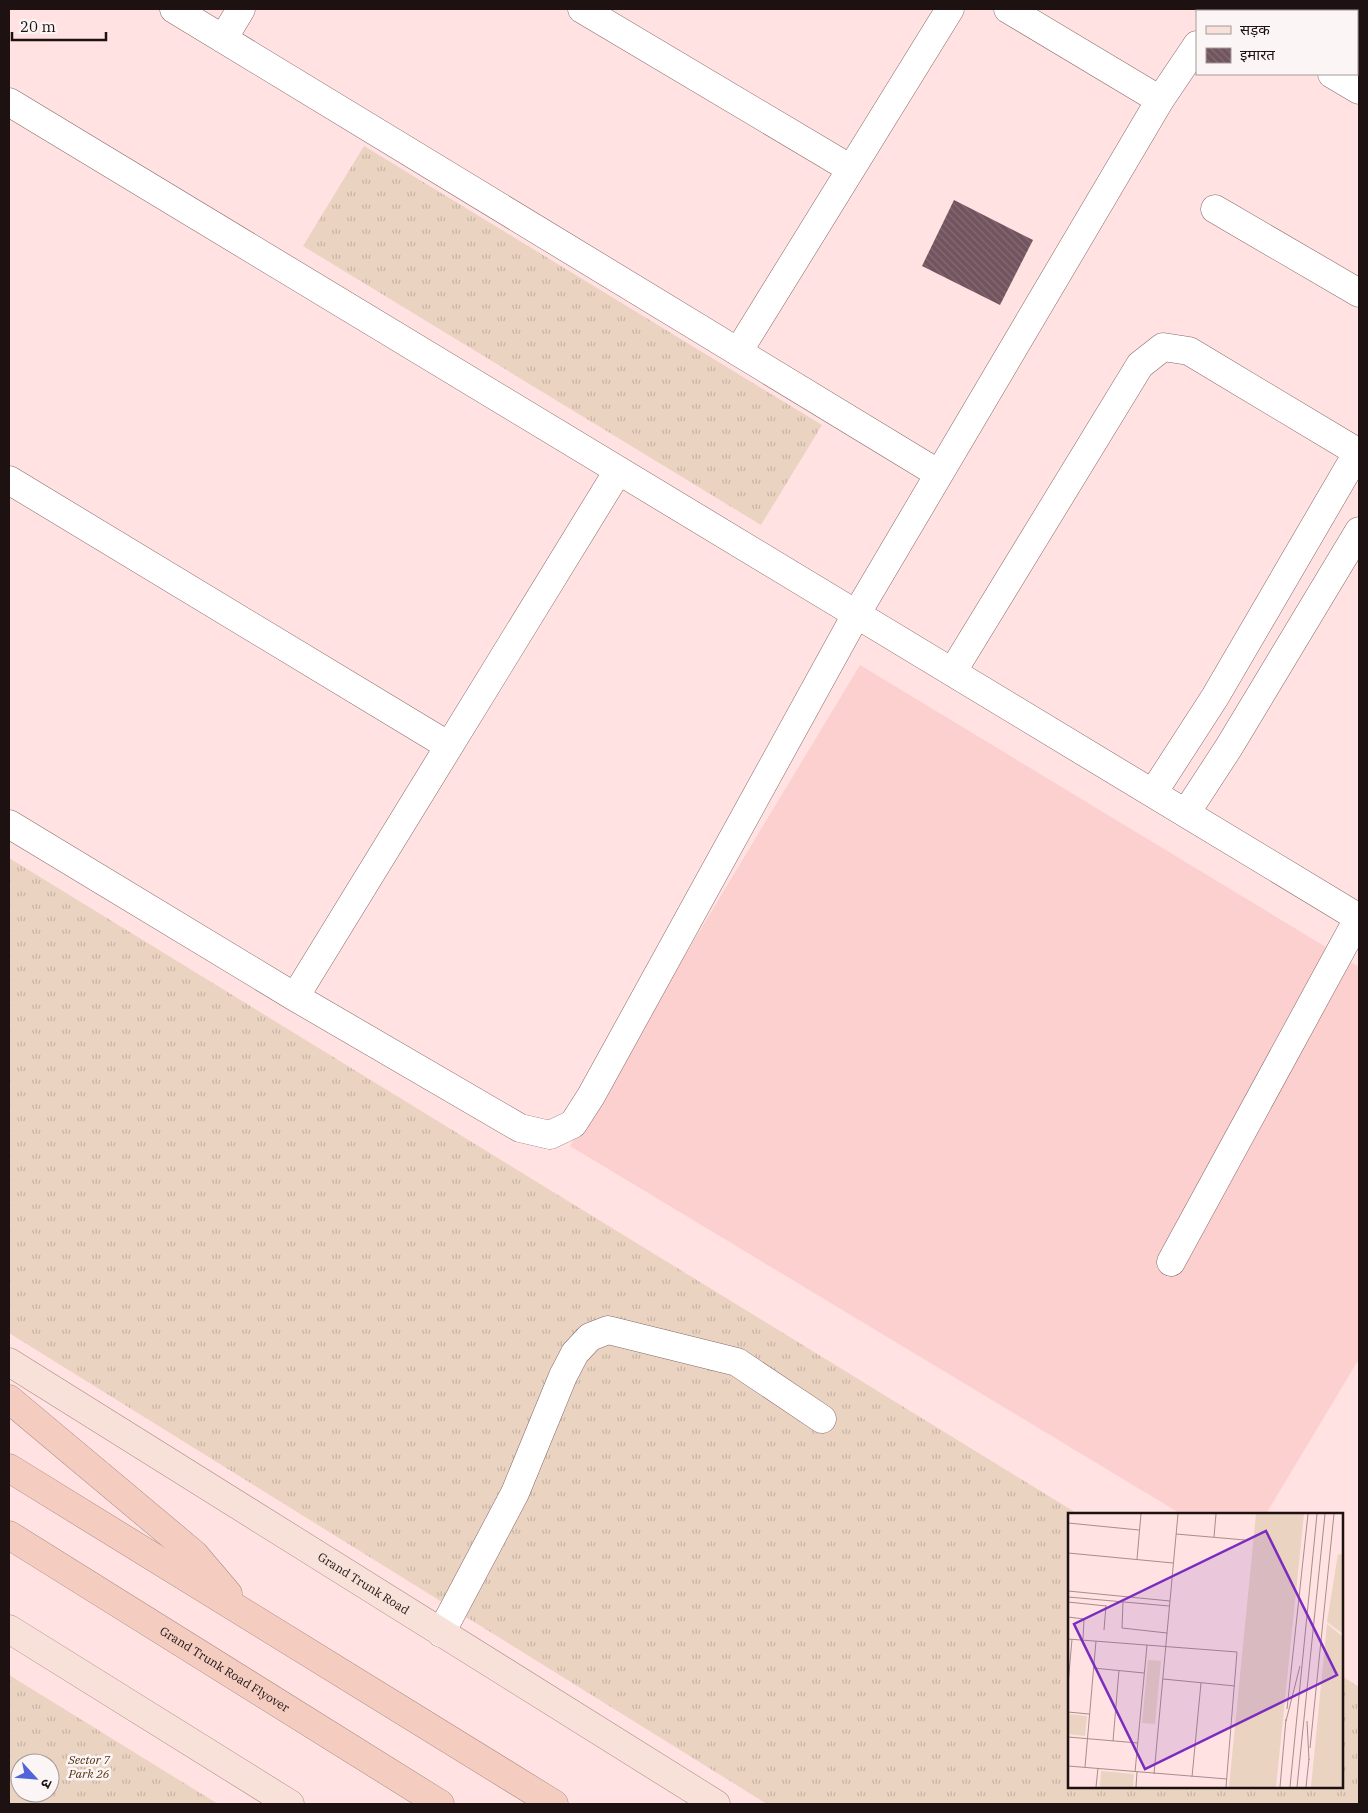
<svg xmlns="http://www.w3.org/2000/svg" width="1368" height="1813" viewBox="0 0 1368 1813" font-family="'IBM Plex Serif','Noto Sans Devanagari',serif">
	<style>
		.built { fill: #fdd0d0 }
		.grass { fill: url(#grass-tufts); fill-rule: evenodd }
		.building { fill: url(#building-back-hatch) }
		.lines { fill: none; stroke-linecap: round; stroke-linejoin: round }
		.minor-casing { stroke: #886969; stroke-width: 29 }
		.major-casing { stroke: #a98b83; stroke-width: 29 }
		.highway-casing { stroke: #a98b83; stroke-width: 29 }
		.minor { stroke: #fff; stroke-width: 28 }
		.major { stroke: #f8e1d9; stroke-width: 28 }
		.highway { stroke: #f4cdc0; stroke-width: 28 }
		.labels { text-anchor: middle; stroke-width: 5; stroke-linejoin: round; paint-order: stroke }
		.street-label { font-size: 12px; fill: #1d1111; stroke: #fcf5f5 }
		.park-label { font-size: 12px; font-style: italic; fill: #53300c; stroke: #fcf5f5 }
		.inset-road { fill: none; stroke: #a58e8e; stroke-width: 1 }
		.view { fill: #7b2cbf; fill-opacity: 0.15; stroke: #7b2cbf; stroke-width: 2.5 }
		.inset-edge { fill: none; stroke: #1d1111; stroke-width: 2.5 }
	</style>
	<defs>
		<pattern id="grass-tufts" width="24" height="20" patternUnits="userSpaceOnUse" patternTransform="scale(1.25)"><rect width="24" height="20" fill="#ead3c1"/><path d="M3 7l-1-3M5 7V3M7 7l1-3M15 17l-1-3M17 17v-4M19 17l1-3" fill="none" stroke="#c8b4a5"/></pattern>
		<pattern id="building-back-hatch" width="6" height="6" patternUnits="userSpaceOnUse" patternTransform="scale(1.25)"><rect width="6" height="6" fill="#71545e"/><path d="M-1 5l2 2M0 0l6 6M5-1l2 2" fill="none" stroke="#846d74"/></pattern>
	</defs>
	<rect width="100%" height="100%" fill="#ffe2e1"/>
	<path class="built" d="M 860,665 L 1359,967 L 1359,1359 L 1266,1514 L 1181,1514 L 570,1146 Z"/>
	<path class="grass" d="M 364,146 L 822,425 L 761,525 L 303,246 Z
		M 9,858 L 1078,1514 L 1069,1514 L 1069,1787 L 1342,1787 L 1342,1676 L 1359,1687 L 1359,1804 L 767,1804 L 9,1333 Z
		M 9,1675 L 218,1804 L 9,1804 ZM 20,1763 L 50,1763 L 50,1793 L 20,1793 Z"/>
	<path class="building" d="M 954,200 L 1033,240 L 1000,305 L 922,266 Z"/>
	<g class="lines">
		<defs>
			<path id="minor" d="M 174,9 L 939,474
				M 582,9 L 851,169
				M 1008,9 L 1160,100
				M 1223,9 L 1227,11
				M 223,39 L 241,9
				M 1332,74 L 1359,90
				M 9,102 L 1359,918
				M 1215,209 L 1359,293
				M 738,352 L 950,9
				M 9,480 L 449,746
				M 953,671 L 1140,365 L 1163,347 L 1189,351 L 1359,453
				M 1153,793 L 1215,697 L 1359,450
				M 1186,813 L 1229,747 L 1359,531
				M 9,824 L 295,997 L 520,1128 L 550,1135 L 573,1124 L 591,1096 L 857,613 L 1160,100 L 1197,45
				M 295,997 L 618,471
				M 1171,1262 L 1359,917
				M 441,1633 L 515,1493 L 563,1376 L 575,1353 L 590,1337 L 608,1330 L 737,1362 L 822,1419"/>
			<g id="major">
				<path id="s1" d="M 9,1362 L 716,1804"/>
				<path d="M 9,1629 L 290,1804"/>
			</g>
			<g id="highway">
				<path d="M 9,1399 L 194,1554 L 228,1594"/>
				<path d="M 9,1468 L 554,1804"/>
				<path id="s2" d="M 9,1535 L 440,1804"/>
			</g>
		</defs>
		<use href="#minor" class="minor-casing"/>
		<use href="#major" class="major-casing"/>
		<use href="#highway" class="highway-casing"/>
		<use href="#minor" class="minor"/>
		<use href="#major" class="major"/>
		<use href="#highway" class="highway"/>
	</g>
	<g class="labels">
		<g class="street-label">
			<text dy="4" stroke="none"><textPath href="#s1" startOffset="418">Grand Trunk Road</textPath></text>
			<text dy="4" stroke="none"><textPath href="#s2" startOffset="254">Grand Trunk Road Flyover</textPath></text>
		</g>
		<g class="park-label">
			<text x="89" y="1764">Sector 7<tspan x="89" dy="14">Park 26</tspan></text>
		</g>
	</g>
	<g transform="translate(1068 1513)">
		<rect width="275" height="275" fill="#ffe2e1"/>
		<path d="M 188,1 L 236,1 L 208,274 L 161,274 ZM 270,41 L 275,42 L 275,121 L 259,109 ZM 259,111 L 275,124 L 275,274 L 243,274 ZM 80,147 L 93,148 L 87,211 L 74,210 ZM 0,201 L 19,203 L 17,223 L 0,221 ZM 33,258 L 66,261 L 65,274 L 32,274 Z" fill="#ead3c1"/>
		<path class="inset-road" d="M 0,10 L 71,17M 108,21 L 177,27M 146,24 L 148,1M 0,40 L 105,50M 69,46 L 73,1M 0,78 L 102,88M 0,84 L 101,93M 0,89 L 38,93M 55,89 L 54,115 L 99,120M 0,104 L 16,106 L 15,126M 36,117 L 38,92M 0,126 L 169,139 L 158,274M 25,155 L 76,160M 95,166 L 167,173M 0,172 L 4,126M 219,196 L 240,1M 0,199 L 21,201M 218,208 L 232,153M 239,208 L 241,247M 0,224 L 70,230M 45,228 L 51,157M 242,235 L 266,1M 0,253 L 159,266M 17,254 L 28,128M 67,259 L 79,132M 86,261 L 110,1M 124,264 L 133,170M 28,274 L 30,255M 68,274 L 69,259M 212,274 L 218,206M 222,274 L 249,1M 229,274 L 257,1M 238,274 L 241,246"/>
		<path class="view" d="M 198,18 L 269,162 L 77,256 L 6,111 Z"/>
		<rect width="275" height="275" class="inset-edge"/>
	</g>
	<rect width="1368" height="1813" fill="none" stroke="#1d1111" stroke-width="20"/>
	<rect x="1196" y="10" width="162" height="65" fill="#fcf5f5" stroke="#a39a9a"/>
	<rect x="1206" y="26" width="25" height="8" fill="#f8e1d9" stroke="#a39a9a"/>
	<text x="1240" y="35" font-size="15" fill="#1d1111">सड़क</text>
	<rect x="1206" y="48" width="25" height="15" fill="url(#building-back-hatch)" stroke="#a39a9a"/>
	<text x="1240" y="60" font-size="15" fill="#1d1111">इमारत</text>
	<g transform="translate(35 1778) rotate(116)"><circle r="24" fill="#fcf5f5" stroke="#a39a9a"/>
	<path d="M0-4L9 19L0 12L-9 19Z" fill="#5165db"/>
	<text y="-8" font-size="14" font-weight="bold" text-anchor="middle" fill="#1d1111">उ</text>
	</g>
	<path d="M12 32v8h94v-8" fill="none" stroke="#1d1111" stroke-width="2.5"/>
	<text x="20" y="32" font-size="15" fill="#1d1111" stroke="#fcf5f5" stroke-width="4" paint-order="stroke">20 m</text>
</svg>
